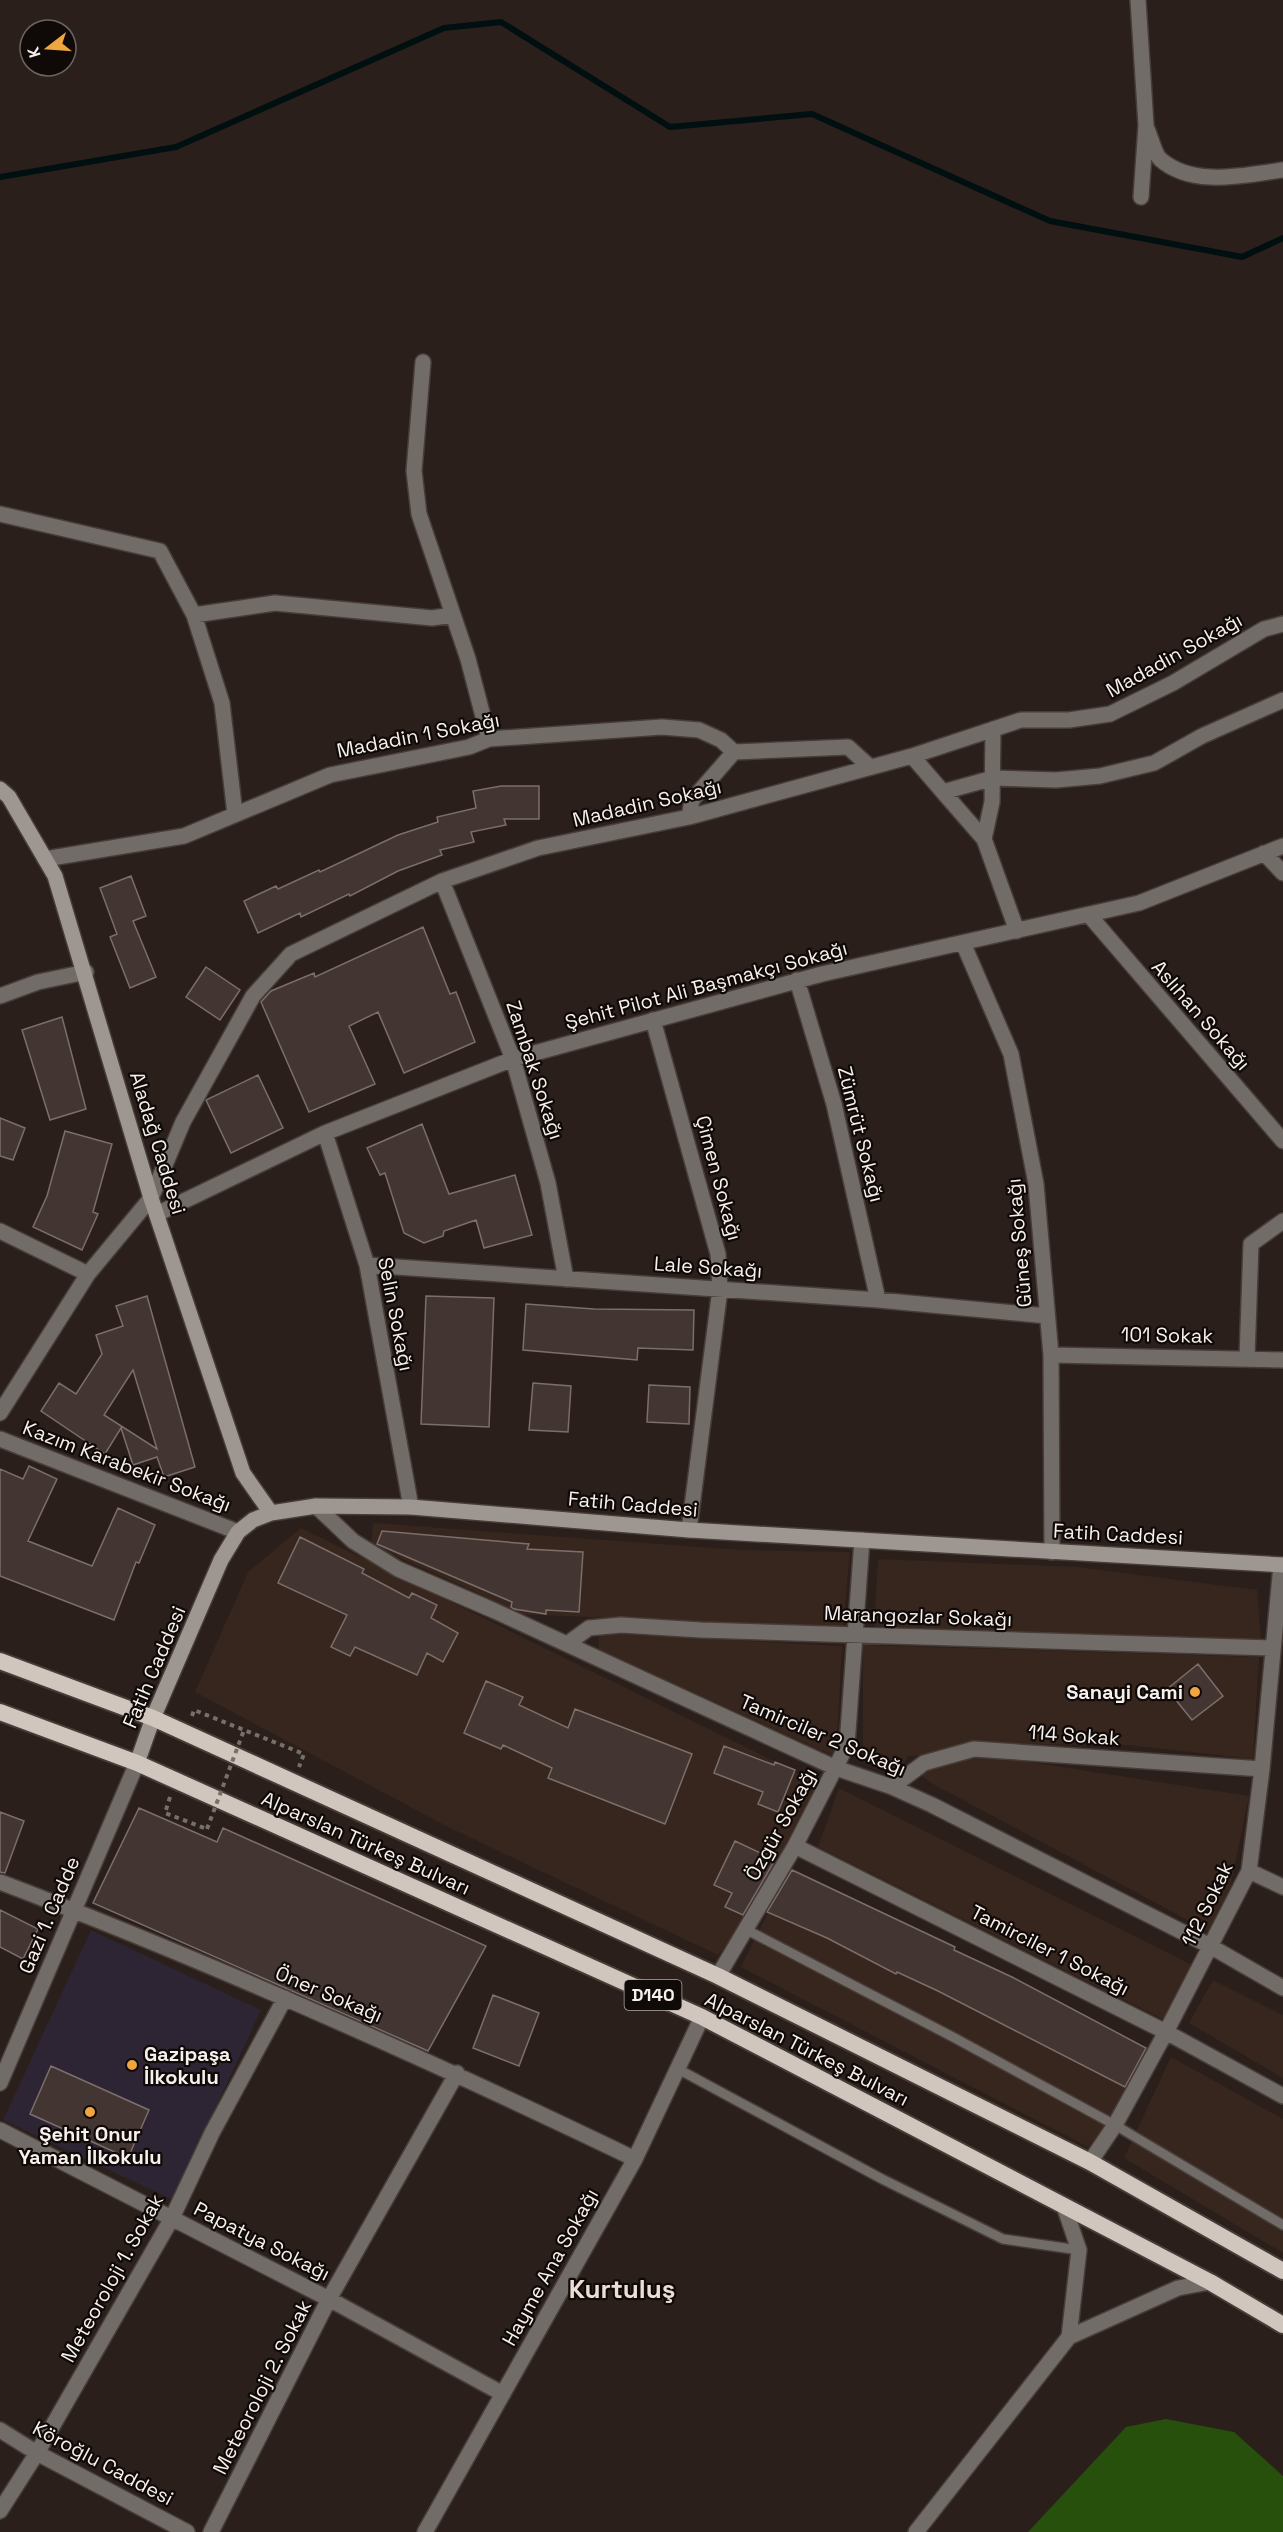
<svg xmlns="http://www.w3.org/2000/svg" width="1283" height="2532" viewBox="0 0 1283 2532" font-family="'Space Grotesk',sans-serif">
	<style>
		.built { fill: #37261d }
		.education { fill: #2e2534 }
		.green { fill: #26500b }
		.lines { fill: none; stroke-linecap: round; stroke-linejoin: round }
		.stream { stroke: #000f0f; stroke-width: 6 }
		.building { fill: #433632; stroke: #7c6e6a; stroke-width: 1.5; fill-rule: evenodd }
		.service-casing { stroke: #473c37; stroke-width: 12 }
		.minor-casing { stroke: #473c37; stroke-width: 18 }
		.secondary-casing { stroke: #473c37; stroke-width: 18 }
		.trunk-casing { stroke: #473c37; stroke-width: 20 }
		.path { stroke: #786f6a; stroke-width: 4; stroke-dasharray: 4.5 4.5; stroke-linecap: butt }
		.service { stroke: #716c68; stroke-width: 9 }
		.minor { stroke: #716c68; stroke-width: 15 }
		.secondary { stroke: #9e9690; stroke-width: 15 }
		.trunk { stroke: #d1c6bd; stroke-width: 16 }
		.path-bridge { stroke: #786f6a; stroke-width: 4; stroke-dasharray: 4.5 4.5; stroke-linecap: butt }
		.poi-dot { fill: #f0a63f; stroke: #0f0a08; stroke-width: 2 }
		.labels { text-anchor: middle; stroke-width: 4.5; stroke-linejoin: round; paint-order: stroke }
		.shield { fill: #0f0a08; stroke: #b1aba8; stroke-width: 1.5 }
		.shield-label { font-size: 18px; font-weight: bold; fill: #f7f0ec }
		.street-label { font-size: 20px; fill: #f7f0ec; stroke: #0f0a08 }
		.poi-label { font-size: 20px; font-weight: bold; fill: #f7f0ec; stroke: #0f0a08; text-anchor: end }
		.district-label { font-size: 26px; font-weight: bold; fill: #ecddd5; stroke: #0f0a08 }
	</style>
	<rect width="100%" height="100%" fill="#2a1f1a"/>
	<path class="built" d="M 373,1523 L 741,1550 L 850,1552 L 843,1628 L 517,1614 L 478,1593 L 371,1545 Z
		M 301,1528 L 818,1783 L 747,1919 L 718,1955 L 448,1827 L 195,1692 L 248,1572 Z
		M 878,1559 L 1077,1567 L 1257,1590 L 1261,1641 L 874,1631 Z
		M 599,1633 L 842,1646 L 836,1757 L 599,1650 Z
		M 863,1645 L 1259,1657 L 1253,1759 L 1128,1745 L 993,1744 L 945,1754 L 908,1756 L 901,1769 L 863,1762 Z
		M 977,1754 L 1249,1796 L 1227,1903 L 1212,1933 L 931,1783 L 915,1771 Z
		M 839,1788 L 1194,1966 L 1165,2020 L 818,1847 Z
		M 791,1867 L 1152,2050 L 1121,2109 L 1088,2147 L 741,1967 Z
		M 1213,1980 L 1283,2015 L 1283,2078 L 1189,2023 Z
		M 1171,2057 L 1283,2119 L 1283,2253 L 1124,2158 Z"/>
	<path class="education" d="M 91,1930 L 261,2010 L 173,2200 L 3,2120 Z"/>
	<path class="green" d="M 1166,2419 L 1234,2432 L 1283,2476 L 1283,2532 L 1028,2532 L 1126,2427 Z"/>
	<g class="lines">
		<path class="stream" d="M 0,177 L 176,147 L 444,28 L 501,22 L 670,127 L 812,114 L 1050,221 L 1242,257 L 1283,238"/>
	</g>
	<path class="building" d="M 501,786 L 539,786 L 539,819 L 504,819 L 506,825 L 471,832 L 474,842 L 440,850 L 442,855 L 398,871 L 350,896 L 349,894 L 301,917 L 300,913 L 258,933 L 244,901 L 276,886 L 278,889 L 319,870 L 320,872 L 398,835 L 438,822 L 437,817 L 476,808 L 473,791 Z
		M 131,876 L 146,916 L 133,921 L 156,977 L 130,988 L 110,937 L 117,934 L 100,888 Z
		M 423,927 L 450,994 L 456,992 L 475,1042 L 404,1073 L 378,1012 L 349,1026 L 375,1084 L 309,1112 L 261,1002 L 271,991 L 314,973 L 315,977 Z
		M 206,967 L 240,990 L 220,1020 L 186,997 Z
		M 62,1017 L 86,1109 L 50,1120 L 22,1030 Z
		M 258,1075 L 283,1128 L 231,1153 L 206,1100 Z
		M 0,1118 L 25,1128 L 13,1160 L 0,1156 Z
		M 422,1124 L 449,1194 L 515,1175 L 532,1235 L 484,1248 L 476,1220 L 444,1231 L 443,1236 L 424,1243 L 404,1233 L 385,1173 L 380,1175 L 367,1148 Z
		M 65,1131 L 112,1144 L 93,1212 L 98,1214 L 82,1250 L 33,1227 L 47,1196 Z
		M 147,1296 L 195,1467 L 164,1477 L 157,1457 L 133,1465 L 121,1428 L 105,1454 L 41,1411 L 59,1383 L 76,1394 L 102,1354 L 96,1335 L 123,1326 L 116,1306 ZM 133,1370 L 157,1449 L 104,1415 Z
		M 426,1296 L 494,1298 L 489,1427 L 421,1424 Z
		M 526,1304 L 594,1309 L 694,1310 L 693,1350 L 638,1348 L 637,1360 L 523,1350 Z
		M 533,1383 L 571,1386 L 568,1432 L 529,1430 Z
		M 649,1385 L 690,1387 L 689,1424 L 647,1422 Z
		M 29,1466 L 57,1479 L 28,1541 L 92,1566 L 118,1508 L 155,1525 L 139,1563 L 136,1562 L 114,1620 L 0,1576 L 0,1469 L 23,1479 Z
		M 382,1531 L 529,1544 L 527,1549 L 583,1552 L 579,1612 L 546,1610 L 546,1614 L 514,1609 L 511,1607 L 512,1602 L 377,1544 Z
		M 300,1537 L 364,1569 L 362,1573 L 409,1598 L 412,1593 L 437,1605 L 431,1618 L 458,1633 L 443,1662 L 427,1653 L 417,1675 L 355,1647 L 350,1656 L 331,1647 L 347,1615 L 278,1583 Z
		M 1198,1664 L 1223,1696 L 1192,1720 L 1167,1689 Z
		M 486,1681 L 523,1697 L 519,1705 L 568,1728 L 575,1709 L 692,1754 L 665,1824 L 548,1778 L 552,1768 L 503,1745 L 501,1749 L 464,1733 Z
		M 724,1746 L 774,1765 L 775,1762 L 795,1770 L 778,1812 L 758,1804 L 763,1792 L 714,1773 Z
		M 139,1808 L 217,1842 L 223,1828 L 486,1946 L 428,2051 L 93,1903 Z
		M 0,1812 L 24,1821 L 5,1873 L 0,1872 Z
		M 735,1841 L 775,1860 L 743,1915 L 725,1907 L 732,1893 L 714,1885 Z
		M 792,1870 L 955,1947 L 954,1950 L 1012,1977 L 1146,2048 L 1125,2087 L 938,1991 L 897,1972 L 896,1974 L 827,1938 L 767,1912 Z
		M 0,1910 L 38,1929 L 23,1959 L 0,1947 Z
		M 493,1995 L 539,2013 L 519,2066 L 473,2048 Z
		M 51,2066 L 149,2110 L 128,2158 L 30,2114 Z"/>
	<g class="lines">
		<defs>
			<path id="service" d="M 745,1929 L 951,2036 L 1115,2125 L 1283,2225
				M 678,2069 L 882,2179 L 1003,2239 L 1079,2250"/>
			<path id="minor" d="M 1138,0 L 1146,125 L 1141,197
				M 1147,129 C 1151,137 1154,153 1160,159 C 1193,188 1244,175 1283,170
				M 423,362 L 414,471 L 419,514 L 468,659 L 489,739
				M 0,514 L 160,551 L 194,615 L 222,703 L 235,814
				M 194,615 L 275,603 L 432,618 L 453,615
				M 912,756 L 943,792 L 993,778 L 1056,780 L 1100,776 L 1154,763 L 1202,736 L 1283,700
				M 943,792 L 984,839 L 1017,931
				M 689,817 L 692,800 L 734,752
				M 984,839 L 992,802 L 993,729
				M 1264,853 L 1283,873
				M 45,859 L 184,836 L 330,775 L 469,747 L 489,739 L 662,727 L 699,730 L 721,740 L 734,752 L 848,747 L 870,767
				M 442,881 L 513,1059 L 548,1183 L 566,1279
				M 1089,915 L 1283,1141
				M 963,943 L 1011,1054 L 1036,1184 L 1051,1355 L 1052,1552
				M 797,980 L 834,1104 L 878,1300
				M 0,996 L 38,982 L 86,972
				M 653,1020 L 718,1254 L 720,1289 L 689,1530
				M 325,1133 L 367,1265 L 411,1507
				M 157,1214 L 325,1133 L 513,1059 L 822,974 L 1139,903 L 1283,846
				M 0,1231 L 88,1274
				M 367,1265 L 878,1300 L 1047,1316
				M 1051,1355 L 1283,1360
				M 1247,1358 L 1251,1244 L 1283,1221
				M 0,1413 L 88,1274 L 151,1198 L 183,1122 L 253,996 L 291,954 L 442,881 L 538,848 L 689,817 L 912,756 L 1021,720 L 1069,720 L 1110,714 L 1173,683 L 1264,629 L 1283,624
				M 0,1439 L 238,1532
				M 316,1506 L 353,1541 L 398,1569 L 495,1611 L 836,1768 L 892,1787 L 932,1805 L 1210,1946 L 1283,1988
				M 567,1644 L 589,1628 L 621,1625 L 701,1630 L 1272,1648
				M 892,1787 L 924,1763 L 974,1749 L 1262,1769
				M 795,1846 L 1166,2032 L 1283,2096
				M 1249,1871 L 1283,1887
				M 0,1882 C 216,1964 427,2059 635,2159
				M 718,1976 L 795,1846 L 847,1745 L 862,1540
				M 0,2083 L 137,1763
				M 0,2130 L 329,2299 L 503,2394
				M 1090,2162 L 1115,2125 L 1166,2032 L 1249,1871 L 1262,1769 L 1281,1565
				M 1064,2206 L 1079,2250 L 1069,2337 L 1178,2288 L 1210,2282
				M 0,2430 L 37,2453 L 187,2532
				M 0,2511 L 37,2453 L 172,2218 L 212,2133 L 285,1998
				M 211,2532 L 329,2299 L 457,2073
				M 425,2532 L 635,2159 L 702,2017
				M 916,2532 L 1069,2337"/>
			<path id="secondary" d="M 0,789 L 9,797 L 55,876 L 151,1198 L 243,1473 L 271,1513
				M 137,1763 L 153,1718 L 221,1560 L 238,1532 L 253,1520 L 271,1513 L 316,1506 L 411,1507 L 689,1530 L 1283,1565"/>
			<path id="trunk" d="M 0,1661 L 153,1718 L 718,1976 L 1090,2162 L 1283,2271
				M 0,1712 L 137,1763 L 702,2017 L 1210,2282 L 1283,2325"/>
		</defs>
		<use href="#service" class="service-casing"/>
		<use href="#minor" class="minor-casing"/>
		<use href="#secondary" class="secondary-casing"/>
		<use href="#trunk" class="trunk-casing"/>
		<path class="path" d="M 192,1716 L 194,1710 L 304,1754 L 299,1767
			M 170,1797 L 165,1813 L 207,1829"/>
		<use href="#service" class="service"/>
		<use href="#minor" class="minor"/>
		<use href="#secondary" class="secondary"/>
		<use href="#trunk" class="trunk"/>
		<path class="path-bridge" d="M 207,1829 L 244,1730"/>
	</g>
	<g class="poi-dot">
		<circle cx="1195" cy="1692" r="6"/>
		<circle cx="132" cy="2065" r="6"/>
		<circle cx="90" cy="2112" r="6"/>
	</g>
	<g class="labels">
		<rect class="shield" x="624.5" y="1980" width="57" height="30" rx="4.5"/>
		<g class="shield-label">
			<text x="653" y="2001">D140</text>
		</g>
		<g class="street-label">
			<text transform="translate(1174 655) rotate(-29)" y="7">Madadin Sokağı</text>
			<text transform="translate(418 735) rotate(-11)" y="7">Madadin 1 Sokağı</text>
			<text transform="translate(647 803) rotate(-13)" y="7">Madadin Sokağı</text>
			<text transform="translate(706 985) rotate(-15)" y="7">Şehit Pilot Ali Başmakçı Sokağı</text>
			<text transform="translate(1201 1015) rotate(49)" y="7">Aslıhan Sokağı</text>
			<text transform="translate(535 1070) rotate(72)" y="7">Zambak Sokağı</text>
			<text transform="translate(861 1134) rotate(76)" y="7">Zümrüt Sokağı</text>
			<text transform="translate(158 1143) rotate(73)" y="7">Aladağ Caddesi</text>
			<text transform="translate(719 1178) rotate(75)" y="7">Çimen Sokağı</text>
			<text transform="translate(1019 1243) rotate(-95)" y="7">Güneş Sokağı</text>
			<text transform="translate(708 1267) rotate(4)" y="7">Lale Sokağı</text>
			<text transform="translate(396 1314) rotate(79)" y="7">Selin Sokağı</text>
			<text transform="translate(1167 1335) rotate(1)" y="7">101 Sokak</text>
			<text transform="translate(127 1466) rotate(21)" y="7">Kazım Karabekir Sokağı</text>
			<text transform="translate(633 1504) rotate(5)" y="7">Fatih Caddesi</text>
			<text transform="translate(1118 1534) rotate(3)" y="7">Fatih Caddesi</text>
			<text transform="translate(918 1616) rotate(2)" y="7">Marangozlar Sokağı</text>
			<text transform="translate(154 1667) rotate(-67)" y="7">Fatih Caddesi</text>
			<text transform="translate(823 1735) rotate(23)" y="7">Tamirciler 2 Sokağı</text>
			<text transform="translate(1074 1735) rotate(4)" y="7">114 Sokak</text>
			<text transform="translate(781 1824) rotate(-61)" y="7">Özgür Sokağı</text>
			<text transform="translate(366 1843) rotate(24)" y="7">Alparslan Türkeş Bulvarı</text>
			<text transform="translate(1207 1904) rotate(-64)" y="7">112 Sokak</text>
			<text transform="translate(49 1915) rotate(-67)" y="7">Gazi 1. Cadde</text>
			<text transform="translate(1050 1950) rotate(27)" y="7">Tamirciler 1 Sokağı</text>
			<text transform="translate(329 1994) rotate(23)" y="7">Öner Sokağı</text>
			<text transform="translate(807 2049) rotate(27)" y="7">Alparslan Türkeş Bulvarı</text>
			<text transform="translate(262 2241) rotate(27)" y="7">Papatya Sokağı</text>
			<text transform="translate(550 2267) rotate(-61)" y="7">Hayme Ana Sokağı</text>
			<text transform="translate(112 2278) rotate(-61)" y="7">Meteoroloji 1. Sokak</text>
			<text transform="translate(262 2387) rotate(-63)" y="7">Meteoroloji 2. Sokak</text>
			<text transform="translate(103 2463) rotate(28)" y="7">Köroğlu Caddesi</text>
		</g>
		<g class="poi-label">
			<text x="1183" y="1699">Sanayi Cami</text>
			<text x="144" y="2061" text-anchor="start">Gazipaşa<tspan x="144" dy="23">İlkokulu</tspan></text>
			<text x="90" y="2141" text-anchor="middle">Şehit Onur<tspan x="90" dy="23">Yaman İlkokulu</tspan></text>
		</g>
		<g class="district-label">
			<text x="622" y="2298">Kurtuluş</text>
		</g>
	</g>
	<g transform="translate(48 48) rotate(253)"><circle r="28" fill="#0f0a08" stroke="#6c6663" stroke-width="1.5"/>
	<path d="M0-4.5L10 22L0 15L-10 22Z" fill="#f0a63f"/>
	<text y="-9" font-size="16" font-weight="bold" text-anchor="middle" fill="#f7f0ec">K</text>
	</g>
</svg>
